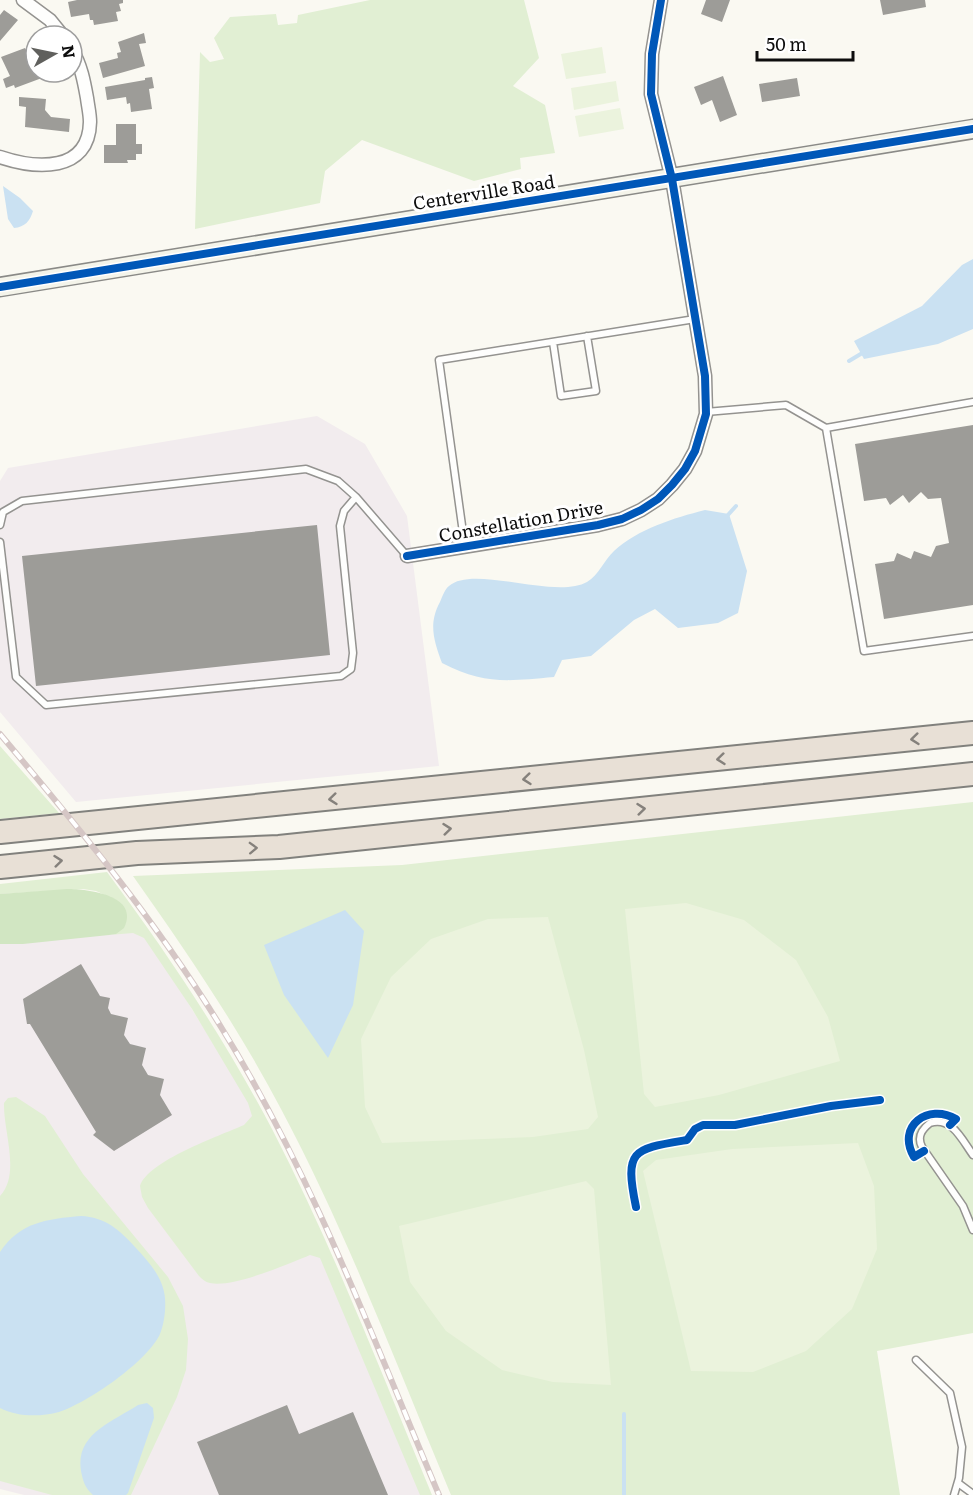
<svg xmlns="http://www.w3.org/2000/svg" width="973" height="1495" viewBox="0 0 973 1495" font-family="Literata,serif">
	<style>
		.industrial { fill: #f2ecee }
		.green { fill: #e1efd3 }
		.forest { fill: #d1e6c2 }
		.pitch { fill: #ebf3dd }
		.water { fill: #cae1f2 }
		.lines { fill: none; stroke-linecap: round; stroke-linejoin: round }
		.stream { stroke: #cae1f2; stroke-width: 4 }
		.building { fill: #9d9c98 }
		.service-casing { stroke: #949390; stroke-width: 9 }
		.minor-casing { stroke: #949390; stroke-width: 15 }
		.secondary-casing { stroke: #8a8a87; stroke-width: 21 }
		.motorway-casing { stroke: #81817d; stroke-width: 26 }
		.service { stroke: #fefefd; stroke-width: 6 }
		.minor { stroke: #fefefd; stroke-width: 12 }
		.secondary { stroke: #f4f4ea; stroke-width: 18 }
		.motorway { stroke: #e8e0d6; stroke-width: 22 }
		.rail-casing { stroke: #d5c6c5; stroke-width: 6 }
		.rail { stroke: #fff; stroke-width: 4; stroke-dasharray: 11; stroke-linecap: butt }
		.cycleway-casing { stroke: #fff; stroke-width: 11 }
		.cycleway { stroke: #0057b8; stroke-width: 8 }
		.oneway { stroke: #85817c }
		.labels { text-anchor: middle; stroke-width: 6; stroke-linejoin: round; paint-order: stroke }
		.street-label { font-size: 18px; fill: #0d0d0d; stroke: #fff }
	</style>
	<rect width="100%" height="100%" fill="#faf9f2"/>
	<path class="industrial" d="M 317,416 L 365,444 L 407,516 L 439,766 L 76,802 L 0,712 L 0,481 L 8,468 Z
		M 0,891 L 146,935 L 260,1119 L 426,1495 L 24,1495 L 0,1489 Z"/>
	<path class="green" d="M 370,0 L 524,0 L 539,58 L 513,86 L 545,105 L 555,153 L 520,158 L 521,169 L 474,181 L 362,140 L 325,171 L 320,203 L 195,229 L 200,52 L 210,62 L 224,59 L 214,38 L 230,17 L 276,14 L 278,25 L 297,23 L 298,15 Z
		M 0,746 L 59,813 L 0,819 Z
		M 973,802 L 973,1333 L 877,1351 L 900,1495 L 451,1495 C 397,1366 347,1233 281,1109 C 238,1027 186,951 133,876 L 402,865 Z
		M 107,872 C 168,954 224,1038 272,1129 C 333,1247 381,1372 432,1495 L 420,1495 L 320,1258 L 310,1255 C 288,1264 233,1288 210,1283 C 205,1282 202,1279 199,1276 L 148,1208 L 142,1197 L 140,1186 C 148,1161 219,1136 244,1125 L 252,1116 L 248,1103 L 192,1009 L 144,938 L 133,933 L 109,935 L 116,934 L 116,900 L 96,891 L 83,889 L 0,894 L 0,884 Z
		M 16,1097 L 45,1116 L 83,1174 L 168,1277 L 183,1306 L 188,1339 L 186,1370 L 177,1397 L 131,1495 L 52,1495 L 0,1481 L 0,1196 C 21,1174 3,1131 4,1103 L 8,1098 Z"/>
	<path class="forest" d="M 67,889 C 88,889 140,895 124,928 L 116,934 L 109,935 L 23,944 L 0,944 L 0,894 Z"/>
	<path class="pitch" d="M 602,47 L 606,73 L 566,79 L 561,54 Z
		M 616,81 L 619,101 L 574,110 L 571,88 Z
		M 620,108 L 624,129 L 579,137 L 575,116 Z
		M 686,903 L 744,920 L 796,960 L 828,1017 L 840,1061 L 719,1095 L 655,1107 L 644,1094 L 625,909 Z
		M 548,917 L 584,1050 L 598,1117 L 588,1129 L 533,1137 L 382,1143 L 365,1107 L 361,1039 L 391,977 L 431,939 L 488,919 Z
		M 858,1143 L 874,1186 L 877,1249 L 852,1309 L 806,1351 L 753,1372 L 691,1371 L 643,1171 L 656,1160 L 732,1149 Z
		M 586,1181 L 594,1189 L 611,1385 L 553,1382 L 502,1370 L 446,1331 L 410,1282 L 399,1226 Z"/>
	<path class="water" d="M 3,186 L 20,198 L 33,211 C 30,221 25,227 14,228 L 8,219 Z
		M 973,259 L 973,329 L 938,344 L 864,359 L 854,341 L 922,306 L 962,265 Z
		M 705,510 L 729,514 L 747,571 L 738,613 L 718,623 L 678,628 L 655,609 L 634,620 L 591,656 L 562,660 L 554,677 C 508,681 484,685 442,663 C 434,641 428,624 440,602 C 442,597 445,589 449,586 C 473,564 555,600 587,582 C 599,575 604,560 614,551 C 638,529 674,518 705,510 Z
		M 345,910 L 364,931 L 353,1005 L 328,1058 L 284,995 L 264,945 Z
		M 81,1216 C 105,1217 120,1230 135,1247 C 149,1262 163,1277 165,1298 C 166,1310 164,1324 160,1334 C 147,1362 87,1403 59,1412 C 40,1417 17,1417 0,1408 L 0,1252 C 20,1222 47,1219 81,1216 Z
		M 147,1403 L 153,1408 L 154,1418 L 128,1493 L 126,1495 L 93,1495 C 85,1488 83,1481 81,1471 C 75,1434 112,1422 138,1405 Z"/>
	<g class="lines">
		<path class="stream" d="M 849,361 L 864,352
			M 727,516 L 736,506
			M 624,1414 L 624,1495"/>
	</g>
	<path class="building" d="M 77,0 L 123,0 L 123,3 L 119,4 L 121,11 L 116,12 L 118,21 L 94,25 L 93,20 L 90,20 L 89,14 L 71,17 L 68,2 Z
		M 706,0 L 730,0 L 722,22 L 701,14 Z
		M 880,0 L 925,0 L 926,7 L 883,15 Z
		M 4,10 L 18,20 L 0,41 L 0,15 Z
		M 144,33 L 146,43 L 139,44 L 145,66 L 103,78 L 99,63 L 118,58 L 117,53 L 121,52 L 118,42 Z
		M 25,48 L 30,57 L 32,66 L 36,65 L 36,72 L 58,72 L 15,88 L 14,85 L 6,88 L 3,79 L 10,76 L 1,57 Z
		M 723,76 L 737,115 L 720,122 L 712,100 L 701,105 L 694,87 Z
		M 152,77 L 154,88 L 149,89 L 152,109 L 131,112 L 130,103 L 127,104 L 126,97 L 107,100 L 105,87 L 145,80 L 145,78 Z
		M 797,78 L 800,96 L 762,102 L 759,84 Z
		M 19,97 L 46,99 L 45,110 L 51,117 L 70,119 L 69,132 L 25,127 L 26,107 L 19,106 Z
		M 116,124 L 136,124 L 136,144 L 142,144 L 142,154 L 136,154 L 136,160 L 127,160 L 128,163 L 104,163 L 104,145 L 116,145 Z
		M 973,425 L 973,605 L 884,619 L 875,564 L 894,561 L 897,553 L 911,559 L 914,551 L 931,557 L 936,546 L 949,543 L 941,498 L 928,499 L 921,492 L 909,503 L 903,495 L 890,505 L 886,498 L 864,501 L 855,444 Z
		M 317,525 L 330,655 L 36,686 L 22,556 Z
		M 81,964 L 100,996 L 110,998 L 108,1008 L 111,1014 L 128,1018 L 124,1035 L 130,1044 L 146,1048 L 142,1065 L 148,1075 L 164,1079 L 160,1095 L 172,1115 L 114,1151 L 93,1135 L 96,1132 L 30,1024 L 27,1024 L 23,999 Z
		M 287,1405 L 299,1434 L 353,1412 L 388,1495 L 219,1495 L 197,1442 Z"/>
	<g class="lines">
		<defs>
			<path id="service" d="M 553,342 L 561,396 L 596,391 L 587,336
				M 706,412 L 786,405 L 826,428 L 973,402
				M 826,428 L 864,651 L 973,636
				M 0,525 L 3,512 L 22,501 L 306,469 L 338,481 L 356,497 L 407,556
				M 0,542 L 16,677 L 46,705 L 341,676 L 351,669 L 353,653 L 340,526 L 344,511 L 356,497
				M 465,547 L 439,360 L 695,319
				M 973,1155 C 962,1140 952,1116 930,1123 C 921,1130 917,1137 922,1147 L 963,1206 L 973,1230
				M 916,1360 L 950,1393 L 962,1447 L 959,1478 L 954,1495
				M 958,1483 L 973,1494"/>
			<path id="minor" d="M 23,0 L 50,20 L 63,36
				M 0,157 C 36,169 89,173 90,122 C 90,114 88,106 87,98 C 84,81 81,65 72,50
				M 407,556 L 598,525 L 622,519 L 641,510 L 658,499 L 672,485 L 685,469 L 695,451 L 706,414 L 705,376 L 672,179 L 651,94 L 652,54 L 661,0"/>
			<path id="secondary" d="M 0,287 L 973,129"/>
			<path id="motorway" d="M 0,832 L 973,733
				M 0,867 L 137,853 L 279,847 L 973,774"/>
		</defs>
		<use href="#service" class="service-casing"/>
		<use href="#minor" class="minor-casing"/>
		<use href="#secondary" class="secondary-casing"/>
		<use href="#motorway" class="motorway-casing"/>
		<use href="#service" class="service"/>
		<use href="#minor" class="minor"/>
		<use href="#secondary" class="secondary"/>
		<use href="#motorway" class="motorway"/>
		<defs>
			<path id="rail" d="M 0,734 C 79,828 157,922 221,1027 C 312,1174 372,1336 439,1495"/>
		</defs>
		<use href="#rail" class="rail-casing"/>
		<use href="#rail" class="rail"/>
		<defs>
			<path id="cycleway" d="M 0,287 L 973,129
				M 407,556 L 598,525 L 622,519 L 641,510 L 658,499 L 672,485 L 685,469 L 695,451 L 706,414 L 705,376 L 672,179 L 651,94 L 652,54 L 661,0
				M 924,1151 L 914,1157 C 896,1126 928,1103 956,1119 L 950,1125
				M 636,1207 C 624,1149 633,1149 687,1140 L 695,1129 L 703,1125 L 735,1125 L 831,1106 L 880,1100"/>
		</defs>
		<use href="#cycleway" class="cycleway-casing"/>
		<use href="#cycleway" class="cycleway"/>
	</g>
	<defs><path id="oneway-chevron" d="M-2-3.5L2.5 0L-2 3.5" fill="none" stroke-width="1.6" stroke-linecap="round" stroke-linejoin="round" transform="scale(1.5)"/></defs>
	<g class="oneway">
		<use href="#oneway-chevron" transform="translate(915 739) rotate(174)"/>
		<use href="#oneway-chevron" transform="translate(721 759) rotate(174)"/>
		<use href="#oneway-chevron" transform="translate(527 779) rotate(174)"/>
		<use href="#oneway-chevron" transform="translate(333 799) rotate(174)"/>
		<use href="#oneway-chevron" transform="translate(641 809) rotate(-6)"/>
		<use href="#oneway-chevron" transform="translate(447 829) rotate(-6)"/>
		<use href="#oneway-chevron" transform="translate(253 848) rotate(-2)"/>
		<use href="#oneway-chevron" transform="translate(58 861) rotate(-6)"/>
	</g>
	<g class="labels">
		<g class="street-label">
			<text transform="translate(484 193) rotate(-9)" y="6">Centerville Road</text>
			<text transform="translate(521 522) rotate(-10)" y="6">Constellation Drive</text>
		</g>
	</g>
	<g transform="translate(54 54) rotate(81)"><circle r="28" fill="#ffffff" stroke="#9e9e9e" stroke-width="1.5"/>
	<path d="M0-4.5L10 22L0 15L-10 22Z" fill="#60605d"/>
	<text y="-9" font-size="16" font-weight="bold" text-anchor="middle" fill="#0d0d0d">N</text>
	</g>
	<path d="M757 51v9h96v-9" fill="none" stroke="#0d0d0d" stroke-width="3"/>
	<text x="766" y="51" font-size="18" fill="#0d0d0d" stroke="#ffffff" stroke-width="4.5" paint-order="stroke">50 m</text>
</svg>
